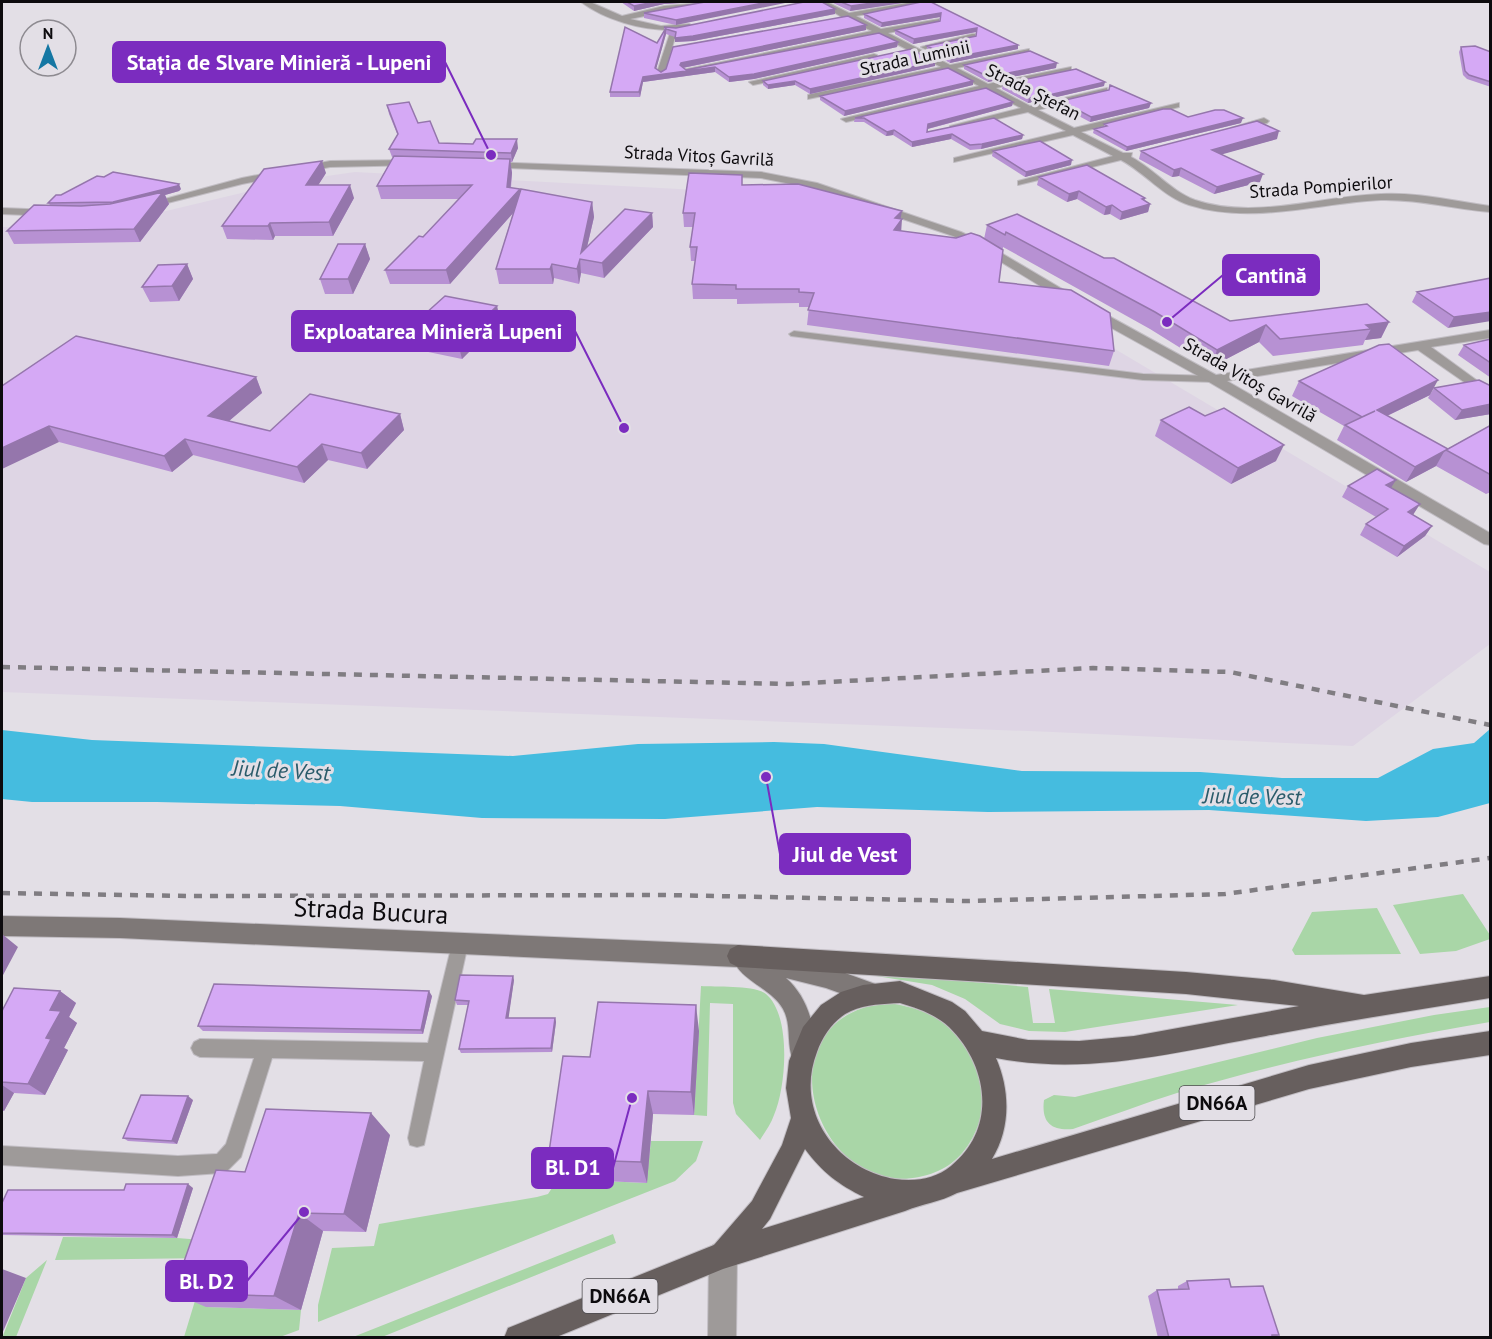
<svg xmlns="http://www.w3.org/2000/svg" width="1492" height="1339" viewBox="0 0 1492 1339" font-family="'PT Sans',sans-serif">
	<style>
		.built { fill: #ded5e4 }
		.green { fill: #a9d6a7 }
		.water { fill: #45bcdf }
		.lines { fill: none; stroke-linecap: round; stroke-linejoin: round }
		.service-casing { stroke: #c1bdc3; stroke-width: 2 }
		.minor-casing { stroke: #c1bdc3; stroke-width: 2 }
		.secondary-casing { stroke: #c1bdc3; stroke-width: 2 }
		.primary-casing { stroke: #c1bdc3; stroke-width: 2 }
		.service { fill: #9e9a99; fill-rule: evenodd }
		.minor { fill: #9e9a99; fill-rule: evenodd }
		.secondary { fill: #7e7877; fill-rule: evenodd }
		.primary { fill: #675f5e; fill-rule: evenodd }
		.rail { stroke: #807d82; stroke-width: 4.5; stroke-dasharray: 8 8; stroke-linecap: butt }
		.wall { fill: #b791d3 }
		.shaded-wall { fill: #9576ac }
		.building { fill: #d5a9f5; stroke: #9576ac; stroke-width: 1.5 }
		.labels { text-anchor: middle; stroke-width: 6; stroke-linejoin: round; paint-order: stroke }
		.far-street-label { font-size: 18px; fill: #0d0b0e; stroke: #e3dfe6 }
		.shield { fill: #e3dfe6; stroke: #4d4b4f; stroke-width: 1.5 }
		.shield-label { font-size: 20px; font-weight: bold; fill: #0d0b0e }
		.water-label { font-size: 22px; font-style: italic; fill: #2a5b6a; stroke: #e3dfe6 }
		.near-street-label { font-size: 26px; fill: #0d0b0e; stroke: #e3dfe6 }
		.leader { fill: none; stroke: #7b2cbf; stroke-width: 2 }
		.callout-dot { fill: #7b2cbf; stroke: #e3dfe6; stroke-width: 2 }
		.callout { fill: #7b2cbf; stroke: #7b2cbf; stroke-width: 2 }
		.callout-label { font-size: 22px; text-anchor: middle; font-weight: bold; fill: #fff }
	</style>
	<rect width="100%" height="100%" fill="#e3dfe6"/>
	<path class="built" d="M 355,172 L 755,193 L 896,227 L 1004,283 L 1490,572 L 1490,644 L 1353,746 L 1053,732 L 2,692 L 2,227 L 75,229 L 116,223 L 292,181 Z"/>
	<path class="green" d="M 1463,894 L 1490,935 L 1490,939 L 1456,951 L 1420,954 L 1393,905 Z
		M 1377,908 L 1401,954 L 1301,955 L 1295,955 L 1292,950 L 1312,912 Z
		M 839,970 L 1028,987 L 1033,1023 L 1055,1023 L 1049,989 L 1238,1005 L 1065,1032 L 1029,1031 L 1000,1024 L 965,999 L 932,985 Z
		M 701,986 C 716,987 755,985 766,994 C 792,1016 786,1088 774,1115 C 771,1124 765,1132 760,1140 L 736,1114 L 733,1103 L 733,1004 L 710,1003 L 707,1116 L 694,1115 Z
		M 890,1003 C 910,1007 929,1011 945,1024 C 979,1053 995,1103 970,1142 C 958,1162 942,1172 919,1177 C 822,1197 765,1041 863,1008 C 871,1005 882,1005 890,1003 Z
		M 1490,1007 L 1490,1022 C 1385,1040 1280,1062 1177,1093 C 1142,1104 1108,1117 1073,1129 C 1052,1131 1041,1123 1044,1100 L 1054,1095 L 1075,1097 L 1317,1038 L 1434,1015 Z
		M 651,1141 L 703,1141 L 696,1161 L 675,1181 L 318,1322 L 318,1305 L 332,1248 L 374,1246 L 379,1224 L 537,1197 L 548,1194 L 558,1179 L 646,1183 Z
		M 613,1234 L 616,1243 L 382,1337 L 353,1337 Z
		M 63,1237 L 177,1238 L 228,1242 L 206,1307 L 301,1310 L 299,1330 L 280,1337 L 184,1337 L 208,1258 L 55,1260 Z
		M 47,1260 L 16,1337 L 2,1338 L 26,1278 Z"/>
	<path class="water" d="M 1490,729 L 1490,803 L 1438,817 L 1366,821 L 1209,810 L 988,812 L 817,807 L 665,819 L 482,818 L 340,806 L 157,802 L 32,802 L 2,799 L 2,730 L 92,740 L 513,756 L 638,744 L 774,742 L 824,744 L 1022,771 L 1200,772 L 1282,778 L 1378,778 L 1433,749 L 1474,743 Z"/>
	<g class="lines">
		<defs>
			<path id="service" d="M 794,331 L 1143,374 L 1214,376 L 1219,379 L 1214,382 L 1143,380 L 791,336 L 789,334 Z
				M 460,936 L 466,938 L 468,944 L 424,1145 L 417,1147 L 410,1145 L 408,1138 L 424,1061 L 272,1058 L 241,1157 L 228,1170 L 221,1173 L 178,1176 L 2,1165 L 2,1146 L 178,1156 L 217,1154 L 226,1144 L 254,1058 L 200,1057 L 194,1054 L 191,1048 L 194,1042 L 200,1039 L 428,1043 L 452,944 L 454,938 Z"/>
			<path id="minor" d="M 581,2 L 590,2 L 622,16 L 664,6 L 714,2 L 630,19 L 661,26 L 689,24 L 693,26 L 680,30 L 676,34 L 665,72 L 661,75 L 657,72 L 671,30 C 641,30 605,20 581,2 Z
				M 818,2 L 827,2 L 849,13 L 913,2 L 926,2 L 923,4 L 856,16 L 881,29 L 939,19 L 939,23 L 888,33 L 950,65 L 1029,49 L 1029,53 L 957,68 L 988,84 L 1071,67 L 1071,71 L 996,88 L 1030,106 L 1107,88 L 1107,92 L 1038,110 L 1074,128 L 1179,103 L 1179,107 L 1081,132 L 1123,153 L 1132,153 L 1131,157 C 1154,169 1171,191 1195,200 C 1254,220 1321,196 1381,194 C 1418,192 1454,201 1490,206 L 1490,212 C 1454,209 1418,199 1381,200 C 1318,203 1252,225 1189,205 C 1164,197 1145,173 1121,160 L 1018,185 L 1018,181 L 1113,156 L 1073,135 L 954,162 L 954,158 L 1066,131 L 1028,112 L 950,130 L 950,126 L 1021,108 L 986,90 L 846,122 L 841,119 L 979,86 L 948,70 L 808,99 L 808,95 L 811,94 L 941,67 L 879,35 L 686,73 L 682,70 L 872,31 L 843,18 Z
				M 972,34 L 975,34 L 975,38 L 925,49 L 921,47 Z
				M 874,54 L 877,55 L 877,59 L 753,85 L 749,82 Z
				M 1264,118 L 1269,121 L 1267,123 L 1236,131 L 1231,128 Z
				M 414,160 L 419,163 L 418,165 L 330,167 L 242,184 L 144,209 L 139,206 L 242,178 L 330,161 Z
				M 487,162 L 761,172 L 817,183 L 961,232 L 986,244 L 1096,309 L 1216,375 L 1490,330 L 1490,338 L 1431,347 L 1490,390 L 1490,400 L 1418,350 L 1227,381 L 1490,533 L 1490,545 L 1484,544 L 1209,382 L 1088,315 L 978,248 L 953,236 L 811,188 L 761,178 L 483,167 L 482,165 Z
				M 2,208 L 51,210 L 56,213 L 51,216 L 2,214 Z
				M 723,1241 L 733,1245 L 737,1255 L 736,1338 L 708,1338 L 709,1255 L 713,1245 Z"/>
			<path id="secondary" d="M 2,916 L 120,918 L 738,945 L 826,966 L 878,985 L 882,993 L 878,1001 L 870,1004 L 826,988 L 786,978 C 807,996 821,1034 809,1060 L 801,1064 L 793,1060 C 786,1044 792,1025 783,1009 C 772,990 748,983 737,967 L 120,938 L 2,936 Z"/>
			<path id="primary" d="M 738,945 L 1186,972 L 1274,980 L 1364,995 L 1490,976 L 1490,998 C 1415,1010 1340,1022 1266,1036 C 1177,1052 1087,1076 996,1058 C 1010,1090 1011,1128 992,1159 L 1309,1065 L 1411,1043 L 1490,1031 L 1490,1055 L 1411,1067 L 1309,1089 L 957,1193 C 940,1202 922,1204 905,1211 L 723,1269 L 554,1338 L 504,1338 L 508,1328 L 714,1245 L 752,1201 L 782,1145 L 791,1118 L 786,1088 L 789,1061 L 803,1027 L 821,1005 L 841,992 L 863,985 L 900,981 L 952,1002 L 965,1011 L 982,1031 L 1028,1040 L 1079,1041 L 1134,1036 L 1299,1006 L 1186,994 L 738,967 L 730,963 L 727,956 L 730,949 ZM 900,1003 C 917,1008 935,1014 949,1027 C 989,1066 997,1129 951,1166 C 935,1179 915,1182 895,1179 C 836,1169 794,1111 817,1052 C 823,1035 835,1018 851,1011 C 866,1004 884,1004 900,1003 ZM 805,1149 C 822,1172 839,1185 864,1197 L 762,1229 L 770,1219 Z"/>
		</defs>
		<use href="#service" class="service-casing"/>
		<use href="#minor" class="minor-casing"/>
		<use href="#secondary" class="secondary-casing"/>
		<use href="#primary" class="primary-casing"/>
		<use href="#service" class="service"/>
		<use href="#minor" class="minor"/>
		<use href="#secondary" class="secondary"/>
		<use href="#primary" class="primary"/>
		<path class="rail" d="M 2,667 L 790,684 L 1093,668 L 1230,672 L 1490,725
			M 2,893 L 191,896 L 665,895 L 966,901 L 1225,894 L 1490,858"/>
	</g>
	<path class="wall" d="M 621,2 L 697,2 L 664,4 L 634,11 Z
		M 705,2 L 676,25 L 644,18 L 644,13 Z
		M 831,2 L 908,2 L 850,11 Z
		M 921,2 L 1018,45 L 1018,49 L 950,63 L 927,50 L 927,46 L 976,36 L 976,32 L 913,44 L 895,34 L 895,30 L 940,21 L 940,17 L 881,27 L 864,18 L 864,14 Z
		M 835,14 L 693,41 L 675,42 L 675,37 L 666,34 L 656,69 L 661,72 L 866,25 L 866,30 L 683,68 L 686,70 L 898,42 L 897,47 L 754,79 L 729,82 L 715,72 L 643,82 L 640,97 L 610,97 L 610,92 L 657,43 L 664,31 L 664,27 L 676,28 Z
		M 1461,47 L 1491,52 L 1491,87 L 1467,79 L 1463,75 L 1459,52 Z
		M 964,65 L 1056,68 L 988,82 L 964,69 Z
		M 935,66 L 810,94 L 795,85 L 768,89 L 763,85 L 763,81 Z
		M 1003,84 L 1104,86 L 1048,99 L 1028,103 L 1002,89 Z
		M 973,85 L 844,116 L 820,100 L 820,96 Z
		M 1109,90 L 1151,103 L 1149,108 L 1090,122 L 1060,106 L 1061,101 Z
		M 1013,102 L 1012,106 L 928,129 L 927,132 L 1023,135 L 1022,139 L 981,149 L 970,150 L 951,139 L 912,147 L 893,135 L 886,136 L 864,122 L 854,122 L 855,118 Z
		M 387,105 L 418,123 L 439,143 L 518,148 L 512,162 L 510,162 L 512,173 L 511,188 L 592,202 L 594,217 L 587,247 L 652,213 L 653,227 L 604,278 L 581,273 L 579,284 L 554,278 L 553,284 L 499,284 L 496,269 L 513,213 L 450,284 L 390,284 L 385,270 L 423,237 L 459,199 L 381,199 L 377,186 L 393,157 L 392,157 L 389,149 L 398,136 L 389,114 Z
		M 1188,117 L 1241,123 L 1126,151 L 1093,133 L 1094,129 L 1104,126 L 1104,124 Z
		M 1277,139 L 1221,154 L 1260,182 L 1214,194 L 1179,176 L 1172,177 L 1139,159 L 1141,151 Z
		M 993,151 L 1071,165 L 1025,177 L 992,156 Z
		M 326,173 L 318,185 L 354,198 L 333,236 L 275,236 L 273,240 L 227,239 L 222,226 Z
		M 1039,177 L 1144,201 L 1150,204 L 1148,212 L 1120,220 L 1110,214 L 1104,215 L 1077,199 L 1067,202 L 1037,185 Z
		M 742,185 L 901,219 L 901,231 L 956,238 L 984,239 L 987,225 L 1017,214 L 1230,321 L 1389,322 L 1381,338 L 1365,340 L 1363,345 L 1273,356 L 1259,342 L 1211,367 L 1150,329 L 1003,247 L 999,282 L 1114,351 L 1109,366 L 807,325 L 809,307 L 799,307 L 799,303 L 737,304 L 737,299 L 693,299 L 692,284 L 695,261 L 691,261 L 690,247 L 693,227 L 684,227 L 683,213 Z
		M 181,189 L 179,191 L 165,195 L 169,204 L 140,242 L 14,244 L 7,231 L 50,205 L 48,203 L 61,195 Z
		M 365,244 L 370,259 L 353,294 L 325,294 L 320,279 Z
		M 187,264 L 193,279 L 179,301 L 150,302 L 142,287 Z
		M 1491,278 L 1448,328 L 1412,302 L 1417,292 Z
		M 497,306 L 500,321 L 462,359 L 409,348 L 405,332 Z
		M 1491,339 L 1491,378 L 1458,355 L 1464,345 Z
		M 256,377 L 262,393 L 229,421 L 270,431 L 400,414 L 404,430 L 367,469 L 328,460 L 304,483 L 193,455 L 172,472 L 59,442 L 2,386 Z
		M 1299,381 L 1430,395 L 1387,416 L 1447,449 L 1491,425 L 1491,492 L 1486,494 L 1436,466 L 1406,482 L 1337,440 L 1344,426 L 1292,396 Z
		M 1491,386 L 1491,414 L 1455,420 L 1428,398 L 1434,388 Z
		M 1205,416 L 1276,461 L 1231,484 L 1155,436 L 1161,420 Z
		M 1348,486 L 1391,488 L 1413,515 L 1432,526 L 1425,536 L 1397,557 L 1360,535 L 1366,524 L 1376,517 L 1342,497 Z
		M 514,980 L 508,1018 L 555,1018 L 556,1022 L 552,1052 L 461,1053 L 459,1049 L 468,1005 L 457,1005 L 455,1000 Z
		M 60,991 L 76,1003 L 69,1017 L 77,1023 L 64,1048 L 68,1050 L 45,1095 L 14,1093 L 4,1111 L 2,1110 L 2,1011 Z
		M 432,996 L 423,1034 L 203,1031 L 198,1026 Z
		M 699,1031 L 694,1115 L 653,1114 L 647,1183 L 558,1179 L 548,1159 L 590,1057 Z
		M 193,1100 L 177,1144 L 128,1141 L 123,1138 Z
		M 390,1135 L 366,1232 L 323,1231 L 301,1310 L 206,1307 L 173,1293 L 245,1172 Z
		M 193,1188 L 177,1238 L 2,1235 L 2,1203 L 124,1190 Z
		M 1187,1281 L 1231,1287 L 1279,1335 L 1273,1338 L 1158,1338 L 1148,1296 L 1157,1290 L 1178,1289 L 1178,1286 Z"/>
	<path class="shaded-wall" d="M 654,2 L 697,2 L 664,4 L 634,11 L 634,6 Z
		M 768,2 L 790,2 L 676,25 L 676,20 Z
		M 879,2 L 908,2 L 850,11 L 851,6 Z
		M 835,9 L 835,14 L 693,41 L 675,42 L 675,38 Z
		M 941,13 L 940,17 L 881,27 L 882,23 Z
		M 866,25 L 866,30 L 682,68 L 680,65 L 681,63 Z
		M 977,28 L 976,32 L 913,44 L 914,39 Z
		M 666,29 L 666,34 L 655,73 L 655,68 Z
		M 898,42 L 897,47 L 754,79 L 729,82 L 729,77 Z
		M 1018,45 L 1018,49 L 950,63 L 951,58 Z
		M 935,62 L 935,66 L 810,94 L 810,89 Z
		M 1057,63 L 1056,68 L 988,82 L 989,77 Z
		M 715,67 L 715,72 L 643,82 L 640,97 L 639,92 L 643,77 Z
		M 795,81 L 795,85 L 768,89 L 768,85 Z
		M 973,81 L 973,85 L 844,116 L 845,111 Z
		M 1105,82 L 1104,86 L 1048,99 L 1028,103 L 1029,98 Z
		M 1013,102 L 1012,106 L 927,129 L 928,124 Z
		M 1151,103 L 1149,108 L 1090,122 L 1091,117 Z
		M 1243,118 L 1241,123 L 1126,151 L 1127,147 Z
		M 894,130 L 893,135 L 886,136 L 887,132 Z
		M 1279,131 L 1277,139 L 1209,158 L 1212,150 Z
		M 952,134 L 951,139 L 912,147 L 912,142 Z
		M 1023,135 L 1022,139 L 981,149 L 982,144 Z
		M 517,139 L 518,148 L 512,162 L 511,153 Z
		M 510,159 L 512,173 L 509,201 L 507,187 Z
		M 1072,160 L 1071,165 L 1025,177 L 1026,172 Z
		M 322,161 L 326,173 L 310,198 L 306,185 Z
		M 1181,168 L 1179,176 L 1172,177 L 1174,170 Z
		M 1263,174 L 1260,182 L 1214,194 L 1217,187 Z
		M 179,184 L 181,189 L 179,191 L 165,195 L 169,204 L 140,242 L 134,229 L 116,207 L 113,202 Z
		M 350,185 L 354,198 L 333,236 L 329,222 Z
		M 520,189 L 522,203 L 450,284 L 446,270 Z
		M 1079,191 L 1077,199 L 1067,202 L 1069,194 Z
		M 1145,198 L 1143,206 L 1150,204 L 1148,212 L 1120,220 L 1122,212 L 1142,199 Z
		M 592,202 L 594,217 L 584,260 L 581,253 Z
		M 1112,205 L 1110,214 L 1104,215 L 1106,207 Z
		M 902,211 L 900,222 L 902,219 L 901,234 L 892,244 L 895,218 Z
		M 652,213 L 653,227 L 604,278 L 602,263 Z
		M 270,223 L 275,236 L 273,240 L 268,226 Z
		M 365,244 L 370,259 L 353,294 L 348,279 Z
		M 580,259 L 581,273 L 579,284 L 577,269 Z
		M 187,264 L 193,279 L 179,301 L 172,286 Z
		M 552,264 L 554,278 L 553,284 L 550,269 Z
		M 497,306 L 500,321 L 462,359 L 458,343 Z
		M 1491,312 L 1491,321 L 1448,328 L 1454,317 Z
		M 1389,322 L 1381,338 L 1365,340 L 1371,329 L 1366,325 Z
		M 1266,325 L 1259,342 L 1211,367 L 1217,350 Z
		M 256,377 L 262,393 L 216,432 L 208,416 Z
		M 1438,380 L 1430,395 L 1368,425 L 1377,410 Z
		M 1491,404 L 1491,414 L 1455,420 L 1462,410 Z
		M 400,414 L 404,430 L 367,469 L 361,453 Z
		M 49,426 L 59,442 L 2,469 L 2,448 Z
		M 185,439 L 193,455 L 172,472 L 164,456 Z
		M 322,444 L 328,460 L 304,483 L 297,467 Z
		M 1284,445 L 1276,461 L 1231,484 L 1238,468 Z
		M 1445,450 L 1436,466 L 1406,482 L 1415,467 Z
		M 1396,480 L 1389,491 L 1386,485 Z
		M 1420,504 L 1413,515 L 1408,512 Z
		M 1432,526 L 1425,536 L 1397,557 L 1404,546 Z
		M 2,934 L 18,947 L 2,977 Z
		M 513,976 L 514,980 L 508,1022 L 506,1018 Z
		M 60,991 L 76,1003 L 69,1017 L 77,1023 L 64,1048 L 68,1050 L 45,1095 L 28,1084 L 50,1010 Z
		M 429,991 L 432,996 L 423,1034 L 421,1030 Z
		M 696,1005 L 699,1031 L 694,1115 L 691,1092 Z
		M 555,1018 L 556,1022 L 552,1052 L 551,1048 Z
		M 2,1085 L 14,1093 L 4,1111 L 2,1109 Z
		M 648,1091 L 653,1114 L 647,1183 L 641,1162 Z
		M 188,1096 L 193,1100 L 177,1144 L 172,1141 Z
		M 371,1113 L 390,1135 L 366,1232 L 344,1214 Z
		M 188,1184 L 193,1188 L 177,1238 L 172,1235 Z
		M 299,1213 L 323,1231 L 301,1310 L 274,1296 Z
		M 2,1269 L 26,1278 L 2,1334 Z"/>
	<path class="building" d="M 627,2 L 654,2 L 634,6 Z
		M 705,2 L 768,2 L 676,20 L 644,13 Z
		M 804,2 L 822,2 L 835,9 L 693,36 L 675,38 L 676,32 L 666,29 L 655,68 L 661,72 L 666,69 L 673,47 L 848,16 L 866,25 L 681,63 L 680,65 L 686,70 L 879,33 L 898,42 L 754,74 L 729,77 L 715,67 L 643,77 L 639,92 L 610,92 L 625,27 L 657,43 L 666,28 L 664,27 L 676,28 Z
		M 841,2 L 879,2 L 851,6 Z
		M 921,2 L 931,2 L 1018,45 L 951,58 L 927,46 L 976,36 L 977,28 L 914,39 L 895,30 L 940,21 L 941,13 L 882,23 L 864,14 Z
		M 1475,46 L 1491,52 L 1491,82 L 1469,75 L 1465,71 L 1461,47 Z
		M 911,49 L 935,62 L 810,89 L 795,81 L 768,85 L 763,81 Z
		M 1030,51 L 1057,63 L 989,77 L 964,65 Z
		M 948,68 L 973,81 L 845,111 L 820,96 Z
		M 1076,69 L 1105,82 L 1049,95 L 1029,98 L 1003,84 Z
		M 1110,85 L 1151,103 L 1091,117 L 1061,101 L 1109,90 Z
		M 986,88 L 1013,102 L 928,124 L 927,132 L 994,118 L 1023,135 L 982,144 L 970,145 L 952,134 L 912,142 L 894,130 L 887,132 L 864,118 L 855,118 Z
		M 409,102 L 418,123 L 430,121 L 439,143 L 473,144 L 476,139 L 517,139 L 511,153 L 389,149 L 398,134 L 387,105 Z
		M 1163,109 L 1171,109 L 1188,117 L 1215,110 L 1224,110 L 1243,118 L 1127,147 L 1094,129 L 1107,126 L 1104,124 Z
		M 1257,121 L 1279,131 L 1212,150 L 1263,174 L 1217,187 L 1181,168 L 1174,170 L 1141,151 Z
		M 1040,141 L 1072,160 L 1026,172 L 993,151 Z
		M 394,156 L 510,159 L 507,187 L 520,189 L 446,270 L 385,270 L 419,236 L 423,237 L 472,185 L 377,186 Z
		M 322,161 L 306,185 L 350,185 L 329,222 L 270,223 L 268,226 L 222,226 L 264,169 Z
		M 1087,165 L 1145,198 L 1142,199 L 1150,204 L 1122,212 L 1112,205 L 1106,207 L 1079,191 L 1069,194 L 1039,177 Z
		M 113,172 L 179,184 L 177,186 L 113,202 L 48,203 L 56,195 L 61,195 L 97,176 L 104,177 Z
		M 689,173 L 742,175 L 742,185 L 798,184 L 902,211 L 895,218 L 902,219 L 894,230 L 956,238 L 971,233 L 980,236 L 1003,250 L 999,282 L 1071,290 L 1110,313 L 1114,351 L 808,310 L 814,293 L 799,292 L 799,289 L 736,289 L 736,285 L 692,284 L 697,247 L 690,247 L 695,213 L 683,213 Z
		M 521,189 L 592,202 L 581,253 L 625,209 L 652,213 L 602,263 L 580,259 L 577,269 L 552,264 L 550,269 L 496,269 Z
		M 163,192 L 134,229 L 7,231 L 34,205 L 81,206 L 110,204 Z
		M 1017,214 L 1104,258 L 1114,258 L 1230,321 L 1367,304 L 1389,322 L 1366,325 L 1371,329 L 1280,339 L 1266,325 L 1217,350 L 1155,312 L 1006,232 L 1005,235 L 987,225 Z
		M 338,244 L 365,244 L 348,279 L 320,279 Z
		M 187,264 L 172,286 L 142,287 L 158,265 Z
		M 1491,278 L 1491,312 L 1454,317 L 1417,292 Z
		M 445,296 L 497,306 L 458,343 L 405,332 Z
		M 76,336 L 256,377 L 208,416 L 270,431 L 310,394 L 400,414 L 361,453 L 322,444 L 297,467 L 185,439 L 164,456 L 49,426 L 2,448 L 2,386 Z
		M 1491,339 L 1491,363 L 1464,345 Z
		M 1389,344 L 1438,380 L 1377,410 L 1448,449 L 1415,467 L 1345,425 L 1375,411 L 1362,417 L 1299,381 L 1379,345 Z
		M 1479,380 L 1491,386 L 1491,404 L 1462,410 L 1434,388 Z
		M 1189,407 L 1205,416 L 1224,408 L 1284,445 L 1238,468 L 1161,420 Z
		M 1491,425 L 1491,475 L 1446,450 Z
		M 1377,469 L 1396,480 L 1386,485 L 1420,504 L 1408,512 L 1432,526 L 1404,546 L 1366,524 L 1388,509 L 1348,486 Z
		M 460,975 L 513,976 L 506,1018 L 555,1018 L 551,1048 L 459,1049 L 469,1001 L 455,1000 Z
		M 214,984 L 429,991 L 421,1030 L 198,1026 Z
		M 14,988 L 60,991 L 50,1010 L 61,1011 L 46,1038 L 51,1039 L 28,1084 L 2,1082 L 2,1011 Z
		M 598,1002 L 696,1005 L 691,1092 L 648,1091 L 641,1162 L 548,1159 L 563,1056 L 590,1057 Z
		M 141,1095 L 188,1096 L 172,1141 L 123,1138 Z
		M 266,1109 L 371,1113 L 344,1214 L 299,1213 L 274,1296 L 173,1293 L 216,1170 L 245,1172 Z
		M 126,1184 L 188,1184 L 172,1235 L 2,1233 L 2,1203 L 8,1190 L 124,1190 Z
		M 1229,1279 L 1231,1287 L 1263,1286 L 1279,1335 L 1272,1335 L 1272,1338 L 1169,1338 L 1157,1290 L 1189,1289 L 1187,1281 Z"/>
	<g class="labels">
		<g class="far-street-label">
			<text transform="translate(915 58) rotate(-12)" y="6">Strada Luminii</text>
			<text transform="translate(1033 92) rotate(27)" y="6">Strada Ștefan</text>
			<text transform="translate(699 156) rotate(3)" y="6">Strada Vitoș Gavrilă</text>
			<text transform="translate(1321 187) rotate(-4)" y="6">Strada Pompierilor</text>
			<text transform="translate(1250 380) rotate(30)" y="6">Strada Vitoș Gavrilă</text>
		</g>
		<g class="shield">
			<rect x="1179.5" y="1086" width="75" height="34" rx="4.5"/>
			<rect x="582.5" y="1279" width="75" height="34" rx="4.5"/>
		</g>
		<g class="shield-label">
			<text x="1217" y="1110">DN66A</text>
			<text x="620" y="1303">DN66A</text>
		</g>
		<g class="water-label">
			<text transform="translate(281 770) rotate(3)" y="8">Jiul de Vest</text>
			<text transform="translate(1252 796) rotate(1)" y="8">Jiul de Vest</text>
		</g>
		<g class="near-street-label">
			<text transform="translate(371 911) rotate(3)" y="9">Strada Bucura</text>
		</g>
	</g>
	<path class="leader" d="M491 155L445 62M1167 322L1223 275M624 428L575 331M766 777L780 854M632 1098L613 1168M304 1212L247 1281"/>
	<g class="callout-dot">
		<circle cx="491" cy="155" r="6"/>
		<circle cx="1167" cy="322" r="6"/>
		<circle cx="624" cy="428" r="6"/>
		<circle cx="766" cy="777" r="6"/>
		<circle cx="632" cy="1098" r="6"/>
		<circle cx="304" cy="1212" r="6"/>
	</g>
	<g class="callout">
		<rect x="113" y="42" width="332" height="40" rx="6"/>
		<rect x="1223" y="255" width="96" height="40" rx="6"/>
		<rect x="292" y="311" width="283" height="40" rx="6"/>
		<rect x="780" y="834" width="130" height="40" rx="6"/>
		<rect x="532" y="1148" width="81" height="40" rx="6"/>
		<rect x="166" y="1261" width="81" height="40" rx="6"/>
	</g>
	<g class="callout-label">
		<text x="279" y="70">Stația de Slvare Minieră - Lupeni</text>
		<text x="1271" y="283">Cantină</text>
		<text x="433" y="339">Exploatarea Minieră Lupeni</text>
		<text x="845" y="862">Jiul de Vest</text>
		<text x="573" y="1175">Bl. D1</text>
		<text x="207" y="1289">Bl. D2</text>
	</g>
	<rect width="1492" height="1339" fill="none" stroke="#0d0b0e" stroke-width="6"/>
	<g transform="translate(48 48)"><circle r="28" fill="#e3dfe6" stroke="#8d8a90" stroke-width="1.5"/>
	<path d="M0-4.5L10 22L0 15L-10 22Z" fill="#1577a3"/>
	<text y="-9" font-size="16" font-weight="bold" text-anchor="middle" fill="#0d0b0e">N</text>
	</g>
</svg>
